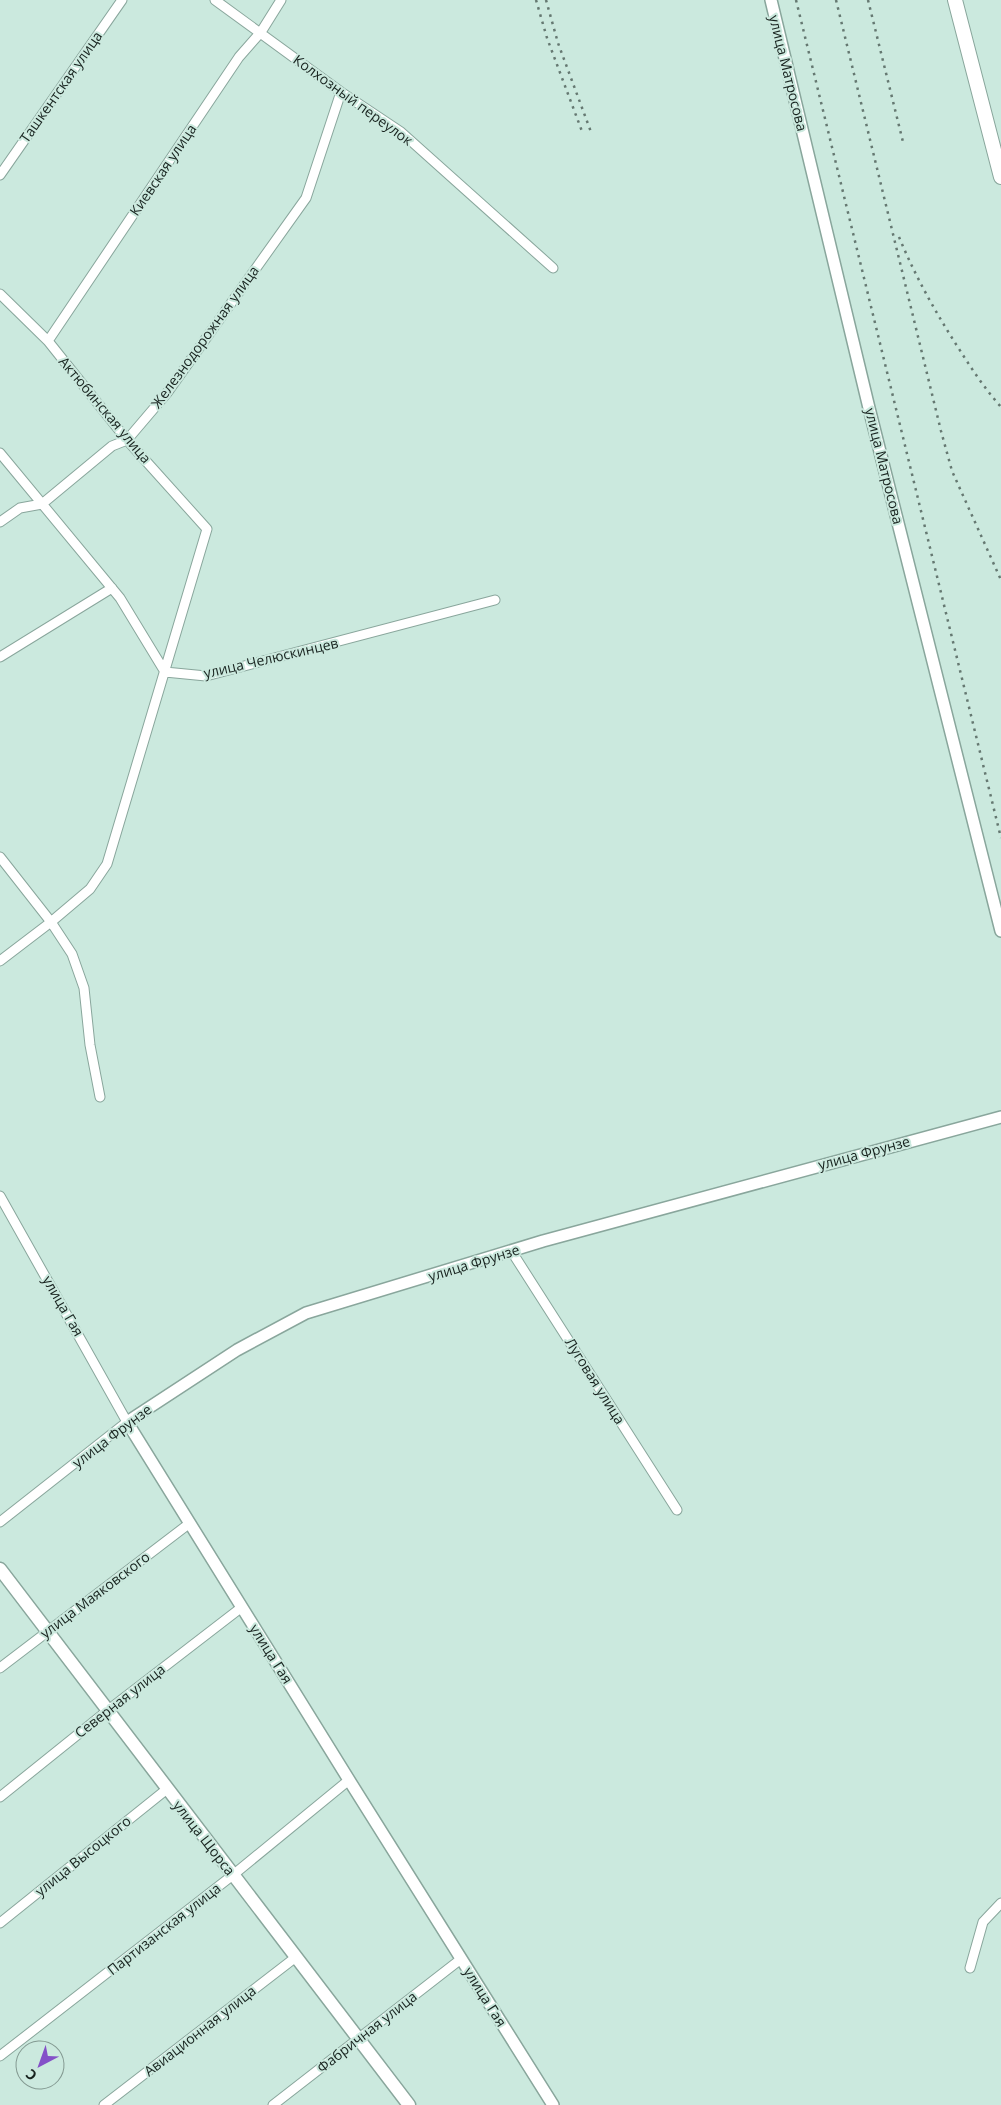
<svg xmlns="http://www.w3.org/2000/svg" width="1001" height="2105" viewBox="0 0 1001 2105" font-family="'Open Sans',sans-serif">
	<style>
		.lines { fill: none; stroke-linecap: round; stroke-linejoin: round }
		.minor-casing { stroke: #89a69c; stroke-width: 11 }
		.tertiary-casing { stroke: #89a69c; stroke-width: 14 }
		.secondary-casing { stroke: #89a69c; stroke-width: 15 }
		.primary-casing { stroke: #89a69c; stroke-width: 16 }
		.minor { stroke: #fff; stroke-width: 9 }
		.tertiary { stroke: #fff; stroke-width: 11 }
		.secondary { stroke: #fff; stroke-width: 12 }
		.primary { stroke: #fff; stroke-width: 14 }
		.rail { stroke: #657871; stroke-width: 2.5; stroke-dasharray: 2.5 5; stroke-linecap: butt }
		.labels { text-anchor: middle; stroke-width: 4; stroke-linejoin: round; paint-order: stroke }
		.street-label { font-size: 14px; fill: #17221e; stroke: #cbe9de }
	</style>
	<rect width="100%" height="100%" fill="#cbe9de"/>
	<g class="lines">
		<defs>
			<path id="minor" d="M 215,0 L 341,92 L 401,132 L 553,268
				M 0,175 L 122,0
				M 0,294 L 48,341 L 127,440 L 207,529 L 107,864 L 90,889 L 51,922 L 0,961
				M 48,341 L 239,57 L 261,32 L 281,0
				M 0,453 L 120,598 L 165,672 L 206,676 L 495,600
				M 0,522 L 20,508 L 42,504 L 112,446 L 127,440 L 167,393 L 306,198 L 341,92
				M 0,657 L 112,588
				M 0,857 L 51,922 L 72,954 L 84,988 L 90,1045 L 100,1097
				M 0,1196 L 127,1422 L 0,1522
				M 512,1252 L 677,1510
				M 0,1668 L 190,1523
				M 0,1797 L 107,1711 L 242,1607
				M 0,1923 L 167,1789
				M 970,1968 L 983,1922 L 1001,1903
				M 0,2056 L 233,1875 L 349,1780
				M 104,2105 L 296,1957
				M 273,2105 L 461,1959"/>
			<path id="tertiary" d="M 771,0 L 869,408 L 1001,931
				M 553,2105 L 349,1780 L 127,1422 L 237,1350 L 306,1313 L 543,1241 L 1001,1117"/>
			<path id="secondary" d="M 0,1569 L 409,2105"/>
			<path id="primary" d="M 955,0 L 1001,177"/>
		</defs>
		<use href="#minor" class="minor-casing"/>
		<use href="#tertiary" class="tertiary-casing"/>
		<use href="#secondary" class="secondary-casing"/>
		<use href="#primary" class="primary-casing"/>
		<use href="#minor" class="minor"/>
		<use href="#tertiary" class="tertiary"/>
		<use href="#secondary" class="secondary"/>
		<use href="#primary" class="primary"/>
		<path class="rail" d="M 536,0 L 547,38 L 583,134
			M 546,0 L 558,43 L 591,132
			M 796,0 L 1001,838
			M 836,0 L 941,431 L 952,471 L 1001,580
			M 868,0 L 903,142
			M 899,237 C 916,278 937,315 961,352 C 973,371 986,390 1001,407"/>
	</g>
	<g class="labels">
		<g class="street-label">
			<text transform="translate(788 73) rotate(76)" y="5">улица Матросова</text>
			<text transform="translate(61 87) rotate(-55)" y="5">Ташкентская улица</text>
			<text transform="translate(353 100) rotate(36)" y="5">Колхозный переулок</text>
			<text transform="translate(163 170) rotate(-56)" y="5">Киевская улица</text>
			<text transform="translate(205 337) rotate(-54)" y="5">Железнодорожная улица</text>
			<text transform="translate(105 410) rotate(50)" y="5">Актюбинская улица</text>
			<text transform="translate(884 466) rotate(76)" y="5">улица Матросова</text>
			<text transform="translate(271 658) rotate(-13)" y="5">улица Челюскинцев</text>
			<text transform="translate(864 1153) rotate(-15)" y="5">улица Фрунзе</text>
			<text transform="translate(474 1263) rotate(-17)" y="5">улица Фрунзе</text>
			<text transform="translate(63 1306) rotate(60)" y="5">улица Гая</text>
			<text transform="translate(595 1381) rotate(58)" y="5">Луговая улица</text>
			<text transform="translate(112 1436) rotate(-37)" y="5">улица Фрунзе</text>
			<text transform="translate(95 1595) rotate(-37)" y="5">улица Маяковского</text>
			<text transform="translate(271 1654) rotate(58)" y="5">улица Гая</text>
			<text transform="translate(120 1701) rotate(-38)" y="5">Северная улица</text>
			<text transform="translate(204 1838) rotate(52)" y="5">улица Щорса</text>
			<text transform="translate(83 1856) rotate(-39)" y="5">улица Высоцкого</text>
			<text transform="translate(164 1929) rotate(-38)" y="5">Партизанская улица</text>
			<text transform="translate(485 1997) rotate(58)" y="5">улица Гая</text>
			<text transform="translate(200 2031) rotate(-38)" y="5">Авиационная улица</text>
			<text transform="translate(367 2032) rotate(-38)" y="5">Фабричная улица</text>
		</g>
	</g>
	<g transform="translate(40 2065) rotate(221)"><circle r="24" fill="#cbe9de" stroke="#839991"/>
	<path d="M0-4L9 19L0 12L-9 19Z" fill="#8450c8"/>
	<text y="-8" font-size="14" font-weight="bold" text-anchor="middle" fill="#17221e">С</text>
	</g>
</svg>
